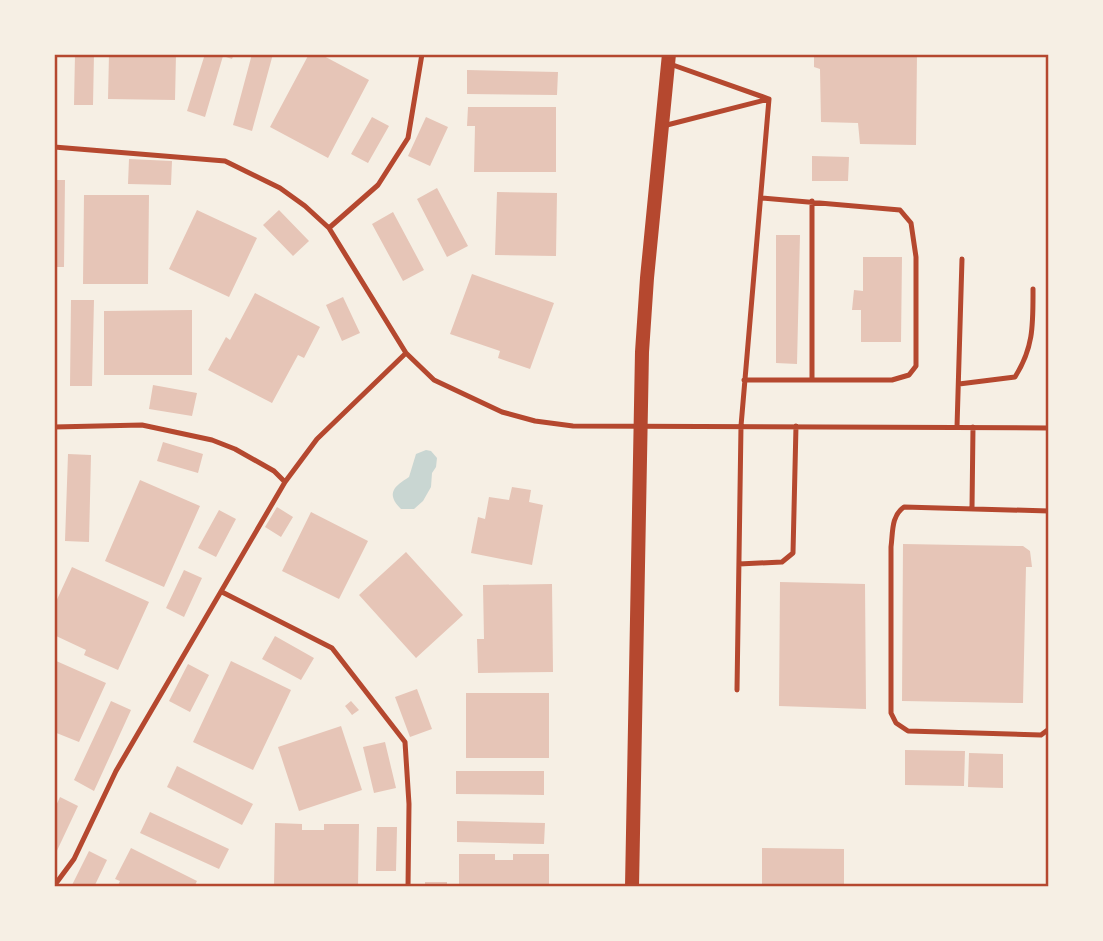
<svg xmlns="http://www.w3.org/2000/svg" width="1103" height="941" viewBox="0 0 1103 941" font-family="'Libre Baskerville',serif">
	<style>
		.water { fill: #c9d6d2 }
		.building { fill: #e6c5b7 }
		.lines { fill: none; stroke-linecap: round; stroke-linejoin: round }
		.service { stroke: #b5482f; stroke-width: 5 }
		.secondary { stroke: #b5482f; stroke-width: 14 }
		.neatline { fill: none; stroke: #b5482f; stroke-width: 2.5 }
	</style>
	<rect width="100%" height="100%" fill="#f6efe4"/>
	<path class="water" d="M 426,450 L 431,451 L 437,458 L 436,467 L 432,473 L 431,487 L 423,501 L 414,509 L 401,509 C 385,493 395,486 409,477 L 416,454 Z"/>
	<path class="building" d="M 75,54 L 94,54 L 93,105 L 74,105 Z
		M 109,54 L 176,54 L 175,100 L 108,99 Z
		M 205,54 L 234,54 L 232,59 L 223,56 L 205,117 L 187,111 Z
		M 252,54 L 273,54 L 252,131 L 233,125 Z
		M 309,54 L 320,54 L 369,80 L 328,158 L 270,127 Z
		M 814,54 L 917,54 L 916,145 L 860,144 L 858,123 L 821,122 L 820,69 L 814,67 Z
		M 467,70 L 558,72 L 557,95 L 467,94 Z
		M 468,107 L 556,107 L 556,172 L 474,172 L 475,126 L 467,126 Z
		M 372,117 L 389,126 L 368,163 L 351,154 Z
		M 426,117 L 448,127 L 430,166 L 408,156 Z
		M 812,156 L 849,157 L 848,181 L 812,181 Z
		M 129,159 L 172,161 L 171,185 L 128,184 Z
		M 54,180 L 65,180 L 64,267 L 54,267 Z
		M 437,188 L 468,246 L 447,257 L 417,199 Z
		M 497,192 L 557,193 L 556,256 L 495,255 Z
		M 84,195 L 149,195 L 148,284 L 83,284 Z
		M 197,210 L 257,238 L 229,297 L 169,269 Z
		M 279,210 L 309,241 L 293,256 L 263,225 Z
		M 393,212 L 424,270 L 403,281 L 372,224 Z
		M 776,235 L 800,235 L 797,364 L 776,363 Z
		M 863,257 L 902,257 L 901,342 L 861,342 L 861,310 L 852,310 L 854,290 L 863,291 Z
		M 472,274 L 554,303 L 530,369 L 498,358 L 500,351 L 450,334 Z
		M 255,293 L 320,327 L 304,358 L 298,355 L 272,403 L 208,370 L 226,337 L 230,340 Z
		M 343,297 L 360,333 L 342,341 L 326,305 Z
		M 71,300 L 94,300 L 92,386 L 70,386 Z
		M 192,310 L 192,375 L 104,375 L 104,311 Z
		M 153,385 L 197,393 L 192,416 L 149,409 Z
		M 163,442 L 203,454 L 198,473 L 157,461 Z
		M 68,454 L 91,455 L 89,542 L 65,541 Z
		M 140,480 L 200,506 L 164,587 L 105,561 Z
		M 512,487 L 531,490 L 529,502 L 543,505 L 532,565 L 471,553 L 478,517 L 485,519 L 489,497 L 509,500 Z
		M 277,507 L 293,517 L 281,537 L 265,527 Z
		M 219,510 L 236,519 L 216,557 L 198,548 Z
		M 311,512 L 368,541 L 339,599 L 282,571 Z
		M 903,544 L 1023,546 L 1030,551 L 1032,567 L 1026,567 L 1023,703 L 902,701 Z
		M 406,552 L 463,615 L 416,658 L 359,595 Z
		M 72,567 L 149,602 L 118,670 L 84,655 L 86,650 L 54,635 L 54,606 Z
		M 184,570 L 202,578 L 184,617 L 166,608 Z
		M 780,582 L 865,584 L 866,709 L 779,706 Z
		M 552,584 L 553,672 L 478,673 L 477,639 L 484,639 L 483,585 Z
		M 275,636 L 314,658 L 301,680 L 262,659 Z
		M 54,660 L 106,683 L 79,742 L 54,732 Z
		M 231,661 L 291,690 L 253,770 L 193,742 Z
		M 188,664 L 209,675 L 190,712 L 169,701 Z
		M 417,689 L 432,729 L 410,737 L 395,697 Z
		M 466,693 L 549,693 L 549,758 L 466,758 Z
		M 111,701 L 131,710 L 94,791 L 74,780 Z
		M 351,701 L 359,710 L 352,715 L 345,706 Z
		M 341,726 L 362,790 L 299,811 L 278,747 Z
		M 385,742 L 396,788 L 374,793 L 363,747 Z
		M 905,750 L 965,751 L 964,786 L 905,785 Z
		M 969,753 L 1003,754 L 1003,788 L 968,787 Z
		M 177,766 L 253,804 L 242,825 L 167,787 Z
		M 456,771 L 544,771 L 544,795 L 456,794 Z
		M 60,797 L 78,806 L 54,857 L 54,810 Z
		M 150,812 L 229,849 L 219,869 L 140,833 Z
		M 457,821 L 545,823 L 544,844 L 457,842 Z
		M 275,823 L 302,824 L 302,830 L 324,830 L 324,824 L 359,824 L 358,887 L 274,887 Z
		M 377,827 L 397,827 L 396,871 L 376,871 Z
		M 131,848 L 197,881 L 194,887 L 117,887 L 120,881 L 115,879 Z
		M 762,848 L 844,849 L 844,887 L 762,887 Z
		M 89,851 L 107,860 L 94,887 L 71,887 Z
		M 459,854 L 495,854 L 495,860 L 513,860 L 513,854 L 549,854 L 549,887 L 459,887 Z
		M 425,882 L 447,882 L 447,887 L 425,887 Z"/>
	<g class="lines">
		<path class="service" d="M 670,64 L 769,99
			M 663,126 L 769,99
			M 54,147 L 225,161 L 280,188 L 305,206 L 329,228 L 406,353 L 434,380 L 502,412 L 535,421 L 573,426 L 1049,428
			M 812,201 L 812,380
			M 329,228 L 378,185 L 408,138 L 422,54
			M 744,380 L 892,380 L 909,375 L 916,366 L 916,257 L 911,223 L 900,210 L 761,198
			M 959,384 L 1015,377 C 1034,347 1033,324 1033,289
			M 54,427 L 142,425 L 212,440 L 235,449 L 274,471 L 285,482
			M 957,427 L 962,259
			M 972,508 L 973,427
			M 1049,511 L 904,507 C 891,516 893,532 891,547 L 891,713 L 896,723 L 908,731 L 1041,735 L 1049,729
			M 739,564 L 782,562 L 793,553 L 796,426
			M 222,592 L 332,648 L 405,742 L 409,804 L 408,887
			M 737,690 L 741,426 L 769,99
			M 54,886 L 74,859 L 116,771 L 285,482 L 317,439 L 406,353"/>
		<path class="secondary" d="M 632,887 L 642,352 L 647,278 L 669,54"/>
	</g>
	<rect width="1103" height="941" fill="none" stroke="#f6efe4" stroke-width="112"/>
	<rect x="56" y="56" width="991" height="829" class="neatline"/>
</svg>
